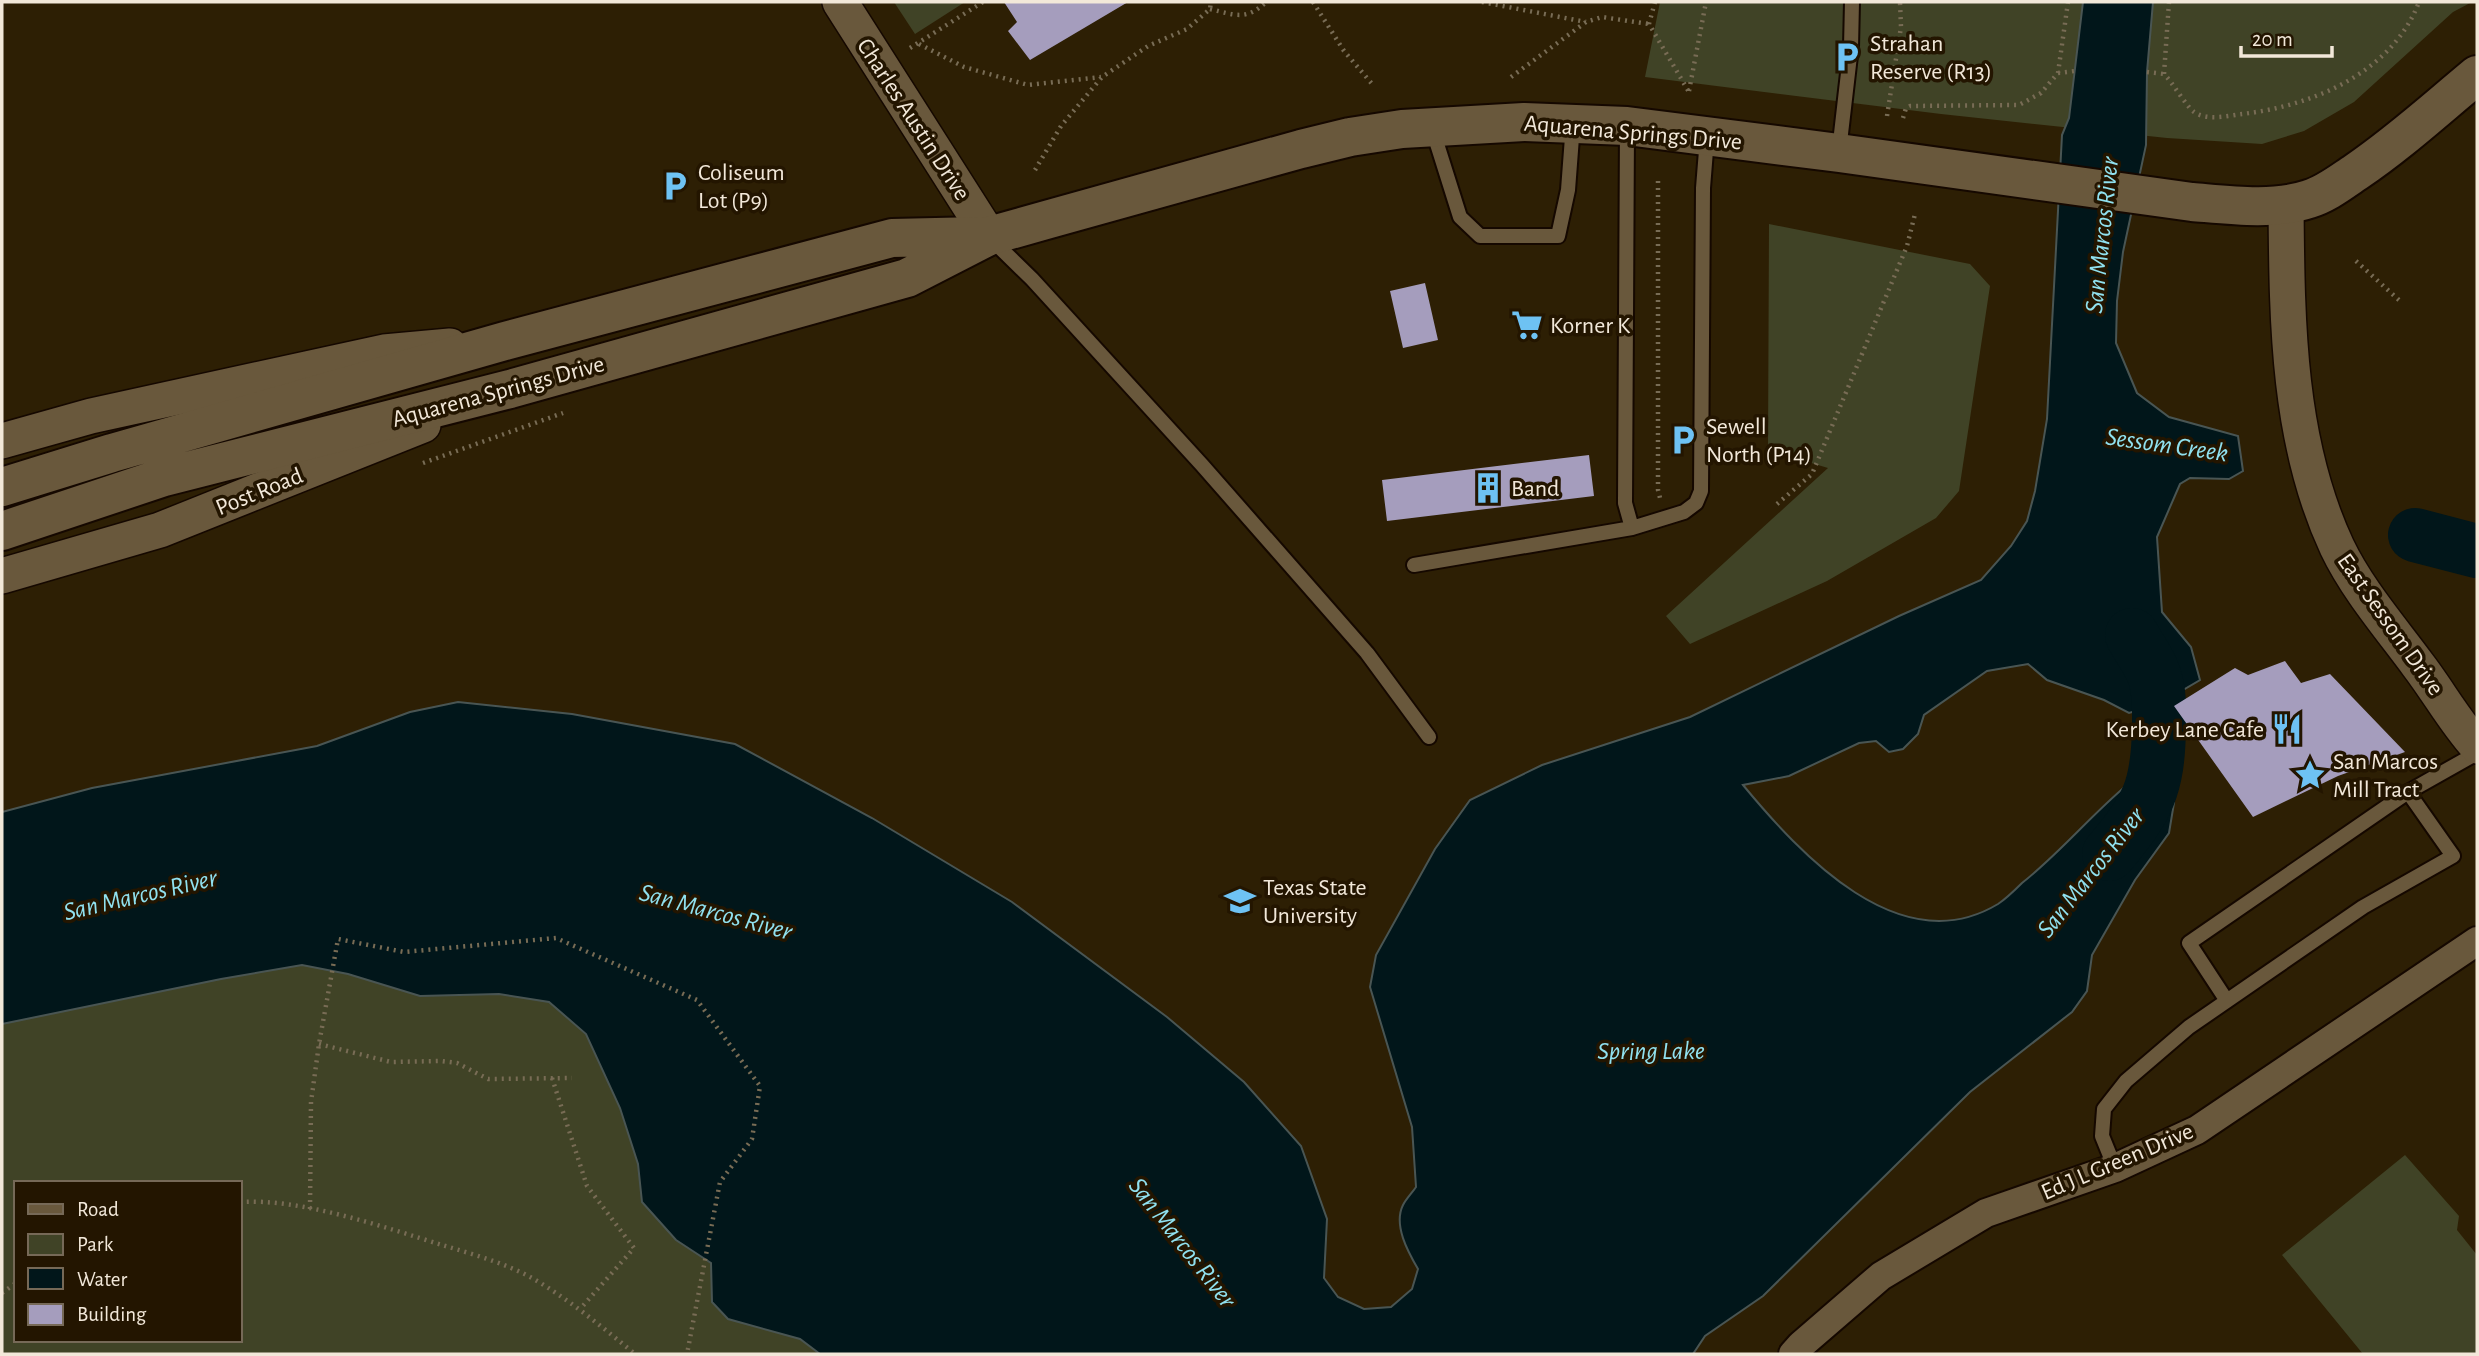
<svg xmlns="http://www.w3.org/2000/svg" width="2479" height="1356" viewBox="0 0 2479 1356" font-family="'Alegreya Sans',sans-serif">
	<style>
		.green { fill: #404326; fill-rule: evenodd }
		.water { fill: #01161a; stroke: #495553; stroke-width: 2 }
		.lines { fill: none; stroke-linecap: round; stroke-linejoin: round }
		.river { stroke: #01161a; stroke-width: 54 }
		.building { fill: #a59dbd }
		.service-casing { stroke: #150800; stroke-width: 18 }
		.minor-casing { stroke: #150800; stroke-width: 32 }
		.tertiary-casing { stroke: #150800; stroke-width: 38 }
		.secondary-casing { stroke: #150800; stroke-width: 42 }
		.path { stroke: #786c55; stroke-width: 4.5; stroke-dasharray: 2 5; stroke-linecap: butt }
		.service { stroke: #69583c; stroke-width: 14 }
		.minor { stroke: #69583c; stroke-width: 28 }
		.tertiary { stroke: #69583c; stroke-width: 35 }
		.secondary { stroke: #69583c; stroke-width: 38 }
		.labels { text-anchor: middle; stroke-width: 7; stroke-linejoin: round; paint-order: stroke }
		.poi-label { font-size: 24px; fill: #f2e8d9; stroke: #231500; text-anchor: start }
		.street-label { font-size: 24px; fill: #f2e8d9; stroke: #231500 }
		.water-label { font-size: 26px; font-style: italic; fill: #90e1ef; stroke: #231500 }
	</style>
	<rect width="100%" height="100%" fill="#2d1f04"/>
	<path class="green" d="M 894,2 L 965,2 L 915,34 Z
		M 1660,2 L 2472,2 L 2453,12 L 2354,102 L 2304,131 L 2262,144 L 2167,138 L 1941,114 L 1645,77 Z
		M 1769,224 L 1970,264 L 1990,286 L 1959,491 L 1936,518 L 1827,581 L 1690,644 L 1666,616 L 1828,468 L 1768,450 Z
		M 302,965 L 348,974 L 420,996 L 499,994 L 549,1002 L 586,1034 L 620,1108 L 638,1164 L 642,1202 L 676,1240 L 711,1263 L 729,1319 L 800,1339 L 820,1354 L 2,1354 L 2,1024 L 221,979 ZM 16,1183 L 240,1183 L 240,1340 L 16,1340 Z
		M 2405,1155 L 2459,1216 L 2457,1230 L 2477,1255 L 2477,1354 L 2363,1354 L 2282,1255 Z"/>
	<path class="water" d="M 2083,2 L 2153,2 L 2147,72 L 2146,145 L 2123,252 L 2117,301 L 2116,343 L 2137,393 L 2169,417 L 2238,436 L 2243,471 L 2229,479 L 2190,478 L 2180,484 L 2157,537 L 2162,612 L 2191,647 L 2200,680 L 2159,704 L 2129,713 L 2104,700 L 2047,680 L 2028,664 L 1987,671 L 1924,715 L 1918,734 L 1903,749 L 1889,752 L 1876,741 L 1859,743 L 1789,776 L 1743,785 C 1800,854 1900,963 1998,904 C 2007,898 2015,890 2022,883 C 2060,853 2090,816 2127,785 L 2174,803 L 2169,833 L 2135,880 L 2092,955 L 2087,991 L 2072,1012 L 1970,1092 L 1763,1296 L 1705,1336 L 1693,1354 L 820,1354 L 800,1339 L 728,1319 L 712,1302 L 711,1263 L 676,1240 L 642,1202 L 638,1164 L 620,1108 L 586,1034 L 549,1002 L 499,994 L 420,996 L 348,974 L 302,965 L 221,979 L 2,1024 L 2,812 L 92,788 L 317,746 L 410,712 L 458,702 L 572,714 L 735,744 L 872,818 L 1012,902 L 1167,1017 L 1244,1082 L 1301,1146 L 1327,1219 L 1324,1278 L 1338,1297 L 1364,1309 L 1391,1307 L 1412,1289 L 1418,1269 C 1408,1252 1393,1225 1403,1205 C 1406,1199 1412,1193 1416,1187 L 1412,1127 L 1370,987 L 1376,955 L 1435,849 L 1470,800 L 1542,765 L 1690,717 L 1899,616 L 1981,580 L 2011,546 L 2027,521 L 2035,491 L 2047,419 L 2062,135 L 2069,118 Z"/>
	<g class="lines">
		<path class="river" d="M 2415,535 L 2477,551
			M 2109,854 C 2148,807 2158,789 2159,727 C 2159,711 2160,694 2155,678 C 2151,663 2139,649 2132,635"/>
	</g>
	<path class="building" d="M 1004,2 L 1128,2 L 1030,60 L 1008,31 L 1017,22 Z
		M 1425,283 L 1438,340 L 1403,348 L 1390,291 Z
		M 1589,455 L 1594,496 L 1387,521 L 1382,480 Z
		M 2285,661 L 2301,683 L 2330,674 L 2405,752 L 2338,776 L 2253,817 L 2174,706 L 2235,668 L 2248,675 Z"/>
	<g class="lines">
		<defs>
			<path id="service" d="M 1432,128 L 1460,217 L 1480,236 L 1558,236 L 1568,190 L 1573,124
				M 1627,128 L 1625,503 L 1632,528
				M 1839,151 L 1851,47 L 1852,2
				M 992,240 L 1032,279 L 1202,465 L 1367,653 L 1429,737
				M 1414,565 L 1632,528 L 1684,512 L 1696,503 L 1701,491 L 1703,188 L 1707,138
				M 2227,1001 L 2189,943 L 2408,792
				M 2115,1168 L 2102,1136 L 2104,1109 L 2126,1081 L 2189,1027 L 2363,907 L 2453,856 L 2408,792 L 2477,753"/>
			<path id="minor" d="M 1793,1354 L 1801,1345 L 1881,1276 L 1986,1213 L 2115,1168 L 2197,1130 L 2477,941"/>
			<path id="tertiary" d="M 840,2 L 989,236
				M 2286,204 C 2287,319 2287,440 2337,547 C 2357,589 2390,627 2418,665 C 2438,691 2455,722 2477,746
				M 2,441 L 91,416 L 384,352 L 450,346
				M 2,576 L 160,530 L 423,425"/>
			<path id="secondary" d="M 2,487 L 112,453 L 505,341 L 892,238 L 980,236
				M 2,531 L 164,477 L 510,389 L 907,278 L 989,236 L 1046,220 L 1301,149 L 1350,137 L 1402,129 L 1524,122 L 1627,126 L 1839,153 L 2192,202 C 2229,205 2273,211 2309,199 C 2326,194 2341,182 2356,172 C 2399,143 2437,108 2477,75"/>
		</defs>
		<use href="#service" class="service-casing"/>
		<use href="#minor" class="minor-casing"/>
		<use href="#tertiary" class="tertiary-casing"/>
		<use href="#secondary" class="secondary-casing"/>
		<path class="path" d="M 1313,2 L 1344,51 L 1373,85
			M 1482,2 L 1586,22
			M 1655,2 L 1649,24 L 1689,92
			M 2169,2 L 2164,74 C 2173,83 2186,106 2194,112 C 2207,121 2227,116 2242,114 C 2312,106 2392,73 2419,2
			M 1210,9 C 1235,15 1246,21 1266,2
			M 919,44 L 964,67 L 1028,85 L 1101,77
			M 910,48 L 983,2
			M 2147,72 L 2164,74
			M 2058,73 L 2075,71
			M 1511,77 L 1586,22 L 1602,17 L 1649,24
			M 1689,91 L 1706,2
			M 1887,116 L 1901,27 L 1900,2
			M 1903,118 L 1906,108 L 1910,106 L 2019,105 L 2041,93 L 2058,73 L 2068,2
			M 1035,170 L 1061,126 L 1102,77 L 1148,46 L 1187,29 L 1210,9 L 1211,2
			M 1658,181 L 1658,490 L 1660,498
			M 2356,261 L 2400,301
			M 423,463 L 563,413
			M 1777,504 L 1812,474 L 1907,246 L 1915,214
			M 319,1044 L 391,1062 L 441,1061 L 457,1063 L 488,1079 L 572,1078
			M 552,1078 L 587,1186 L 634,1248 L 580,1309
			M 240,1202 C 300,1198 384,1227 442,1245 C 472,1254 505,1263 532,1278 C 570,1300 602,1327 635,1354
			M 310,1209 L 311,1102 L 319,1044 L 338,939 L 404,952 L 556,938 L 697,1000 L 760,1086 L 752,1139 L 720,1182 L 687,1354
			M 2,1293 L 16,1283"/>
		<use href="#service" class="service"/>
		<use href="#minor" class="minor"/>
		<use href="#tertiary" class="tertiary"/>
		<use href="#secondary" class="secondary"/>
	</g>
	<defs>
		<symbol id="parking-bare" viewBox="-9 -9 18 18"><path d="M-3.5-5.5H1a3.5 3.5 0 0 1 0 7H-1V5.5H-3.5ZM-1-3.4V-.6H.8a1.4 1.4 0 0 0 0-2.8Z" fill="#6ec2f3" stroke="#231500" stroke-width="2.5" paint-order="stroke"/></symbol>
		<symbol id="supermarket-bare" viewBox="-9 -9 18 18"><path d="M-6-5.5h2.5l.6 2H6L4.5 2H-2.5L-4.4-4H-6ZM-1.5 3.2a1.3 1.3 0 1 0 .1 0ZM3 3.2a1.3 1.3 0 1 0 .1 0Z" fill="#6ec2f3" stroke="#231500" stroke-width="2.5" paint-order="stroke"/></symbol>
		<symbol id="building-bare" viewBox="-9 -9 18 18"><path d="M-4-6H4V6H1V3H-1V6H-4ZM-2.5-4.3h1.7v1.8h-1.7ZM.8-4.3h1.7v1.8H.8ZM-2.5-1h1.7V.8h-1.7ZM.8-1h1.7V.8H.8Z" fill="#6ec2f3" stroke="#231500" stroke-width="2.5" paint-order="stroke"/></symbol>
		<symbol id="restaurant-bare" viewBox="-9 -9 18 18"><path d="M-5-6h1v4h1v-4h1v4h1v-4h1v5L-1.5 .5V6h-2V.5L-5-1ZM5-6V6H3V1.5H1.5Q1.5-4 5-6Z" fill="#6ec2f3" stroke="#231500" stroke-width="2.5" paint-order="stroke"/></symbol>
		<symbol id="sight-bare" viewBox="-9 -9 18 18"><path d="M0-6L1.8-2.2L6-1.7L2.9 1.2L3.7 5.4L0 3.3L-3.7 5.4L-2.9 1.2L-6-1.7L-1.8-2.2Z" fill="#6ec2f3" stroke="#231500" stroke-width="2.5" paint-order="stroke"/></symbol>
		<symbol id="university-bare" viewBox="-9 -9 18 18"><path d="M0-5L7-2L0 1L-7-2ZM-4 1L0 2.5L4 1V4Q0 6-4 4Z" fill="#6ec2f3" stroke="#231500" stroke-width="2.5" paint-order="stroke"/></symbol>
	</defs>
	<g fill-rule="evenodd">
		<use href="#parking-bare" x="1825" y="35" width="44" height="44"/>
		<use href="#parking-bare" x="653" y="164" width="44" height="44"/>
		<use href="#supermarket-bare" x="1505" y="303" width="44" height="44"/>
		<use href="#parking-bare" x="1661" y="418" width="44" height="44"/>
		<use href="#building-bare" x="1466" y="466" width="44" height="44"/>
		<use href="#restaurant-bare" x="2265" y="707" width="44" height="44"/>
		<use href="#sight-bare" x="2288" y="753" width="44" height="44"/>
		<use href="#university-bare" x="1218" y="879" width="44" height="44"/>
	</g>
	<g class="labels">
		<g class="poi-label">
			<text x="1870" y="51">Strahan<tspan x="1870" dy="28">Reserve (R13)</tspan></text>
			<text x="698" y="180">Coliseum<tspan x="698" dy="28">Lot (P9)</tspan></text>
			<text x="1550" y="333">Korner K</text>
			<text x="1706" y="434">Sewell<tspan x="1706" dy="28">North (P14)</tspan></text>
			<text x="1511" y="496">Band</text>
			<text x="2264" y="737" text-anchor="end">Kerbey Lane Cafe</text>
			<text x="2333" y="769">San Marcos<tspan x="2333" dy="28">Mill Tract</tspan></text>
			<text x="1263" y="895">Texas State<tspan x="1263" dy="28">University</tspan></text>
		</g>
		<g class="street-label">
			<text transform="translate(914 119) rotate(57)" y="8">Charles Austin Drive</text>
			<text transform="translate(1633 132) rotate(5)" y="8">Aquarena Springs Drive</text>
			<text transform="translate(498 391) rotate(-15)" y="8">Aquarena Springs Drive</text>
			<text transform="translate(259 491) rotate(-22)" y="8">Post Road</text>
			<text transform="translate(2391 624) rotate(55)" y="8">East Sessom Drive</text>
			<text transform="translate(2117 1161) rotate(-23)" y="8">Ed J L Green Drive</text>
		</g>
		<g class="water-label">
			<text transform="translate(2101 235) rotate(-84)" y="9">San Marcos River</text>
			<text transform="translate(2167 444) rotate(8)" y="9">Sessom Creek</text>
			<text transform="translate(2090 872) rotate(-52)" y="9">San Marcos River</text>
			<text transform="translate(140 894) rotate(-13)" y="9">San Marcos River</text>
			<text transform="translate(716 911) rotate(15)" y="9">San Marcos River</text>
			<text x="1651" y="1059">Spring Lake</text>
			<text transform="translate(1183 1242) rotate(52)" y="9">San Marcos River</text>
		</g>
	</g>
	<rect width="2479" height="1356" fill="none" stroke="#f2e8d9" stroke-width="7"/>
	<rect x="14" y="1181" width="228" height="161" fill="#231500" stroke="#766957" stroke-width="2"/>
	<rect x="28" y="1204" width="35" height="10" fill="#69583c" stroke="#766957" stroke-width="2"/>
	<text x="77" y="1216" font-size="21" fill="#f2e8d9">Road</text>
	<rect x="28" y="1234" width="35" height="21" fill="#404326" stroke="#766957" stroke-width="2"/>
	<text x="77" y="1251" font-size="21" fill="#f2e8d9">Park</text>
	<rect x="28" y="1268" width="35" height="21" fill="#01161a" stroke="#766957" stroke-width="2"/>
	<text x="77" y="1286" font-size="21" fill="#f2e8d9">Water</text>
	<rect x="28" y="1304" width="35" height="21" fill="#a59dbd" stroke="#766957" stroke-width="2"/>
	<text x="77" y="1321" font-size="21" fill="#f2e8d9">Building</text>
	<path d="M2241 46v10h91v-10" fill="none" stroke="#f2e8d9" stroke-width="3.5"/>
	<text x="2252" y="46" font-size="21" fill="#f2e8d9" stroke="#231500" stroke-width="5" paint-order="stroke">20 m</text>
</svg>
